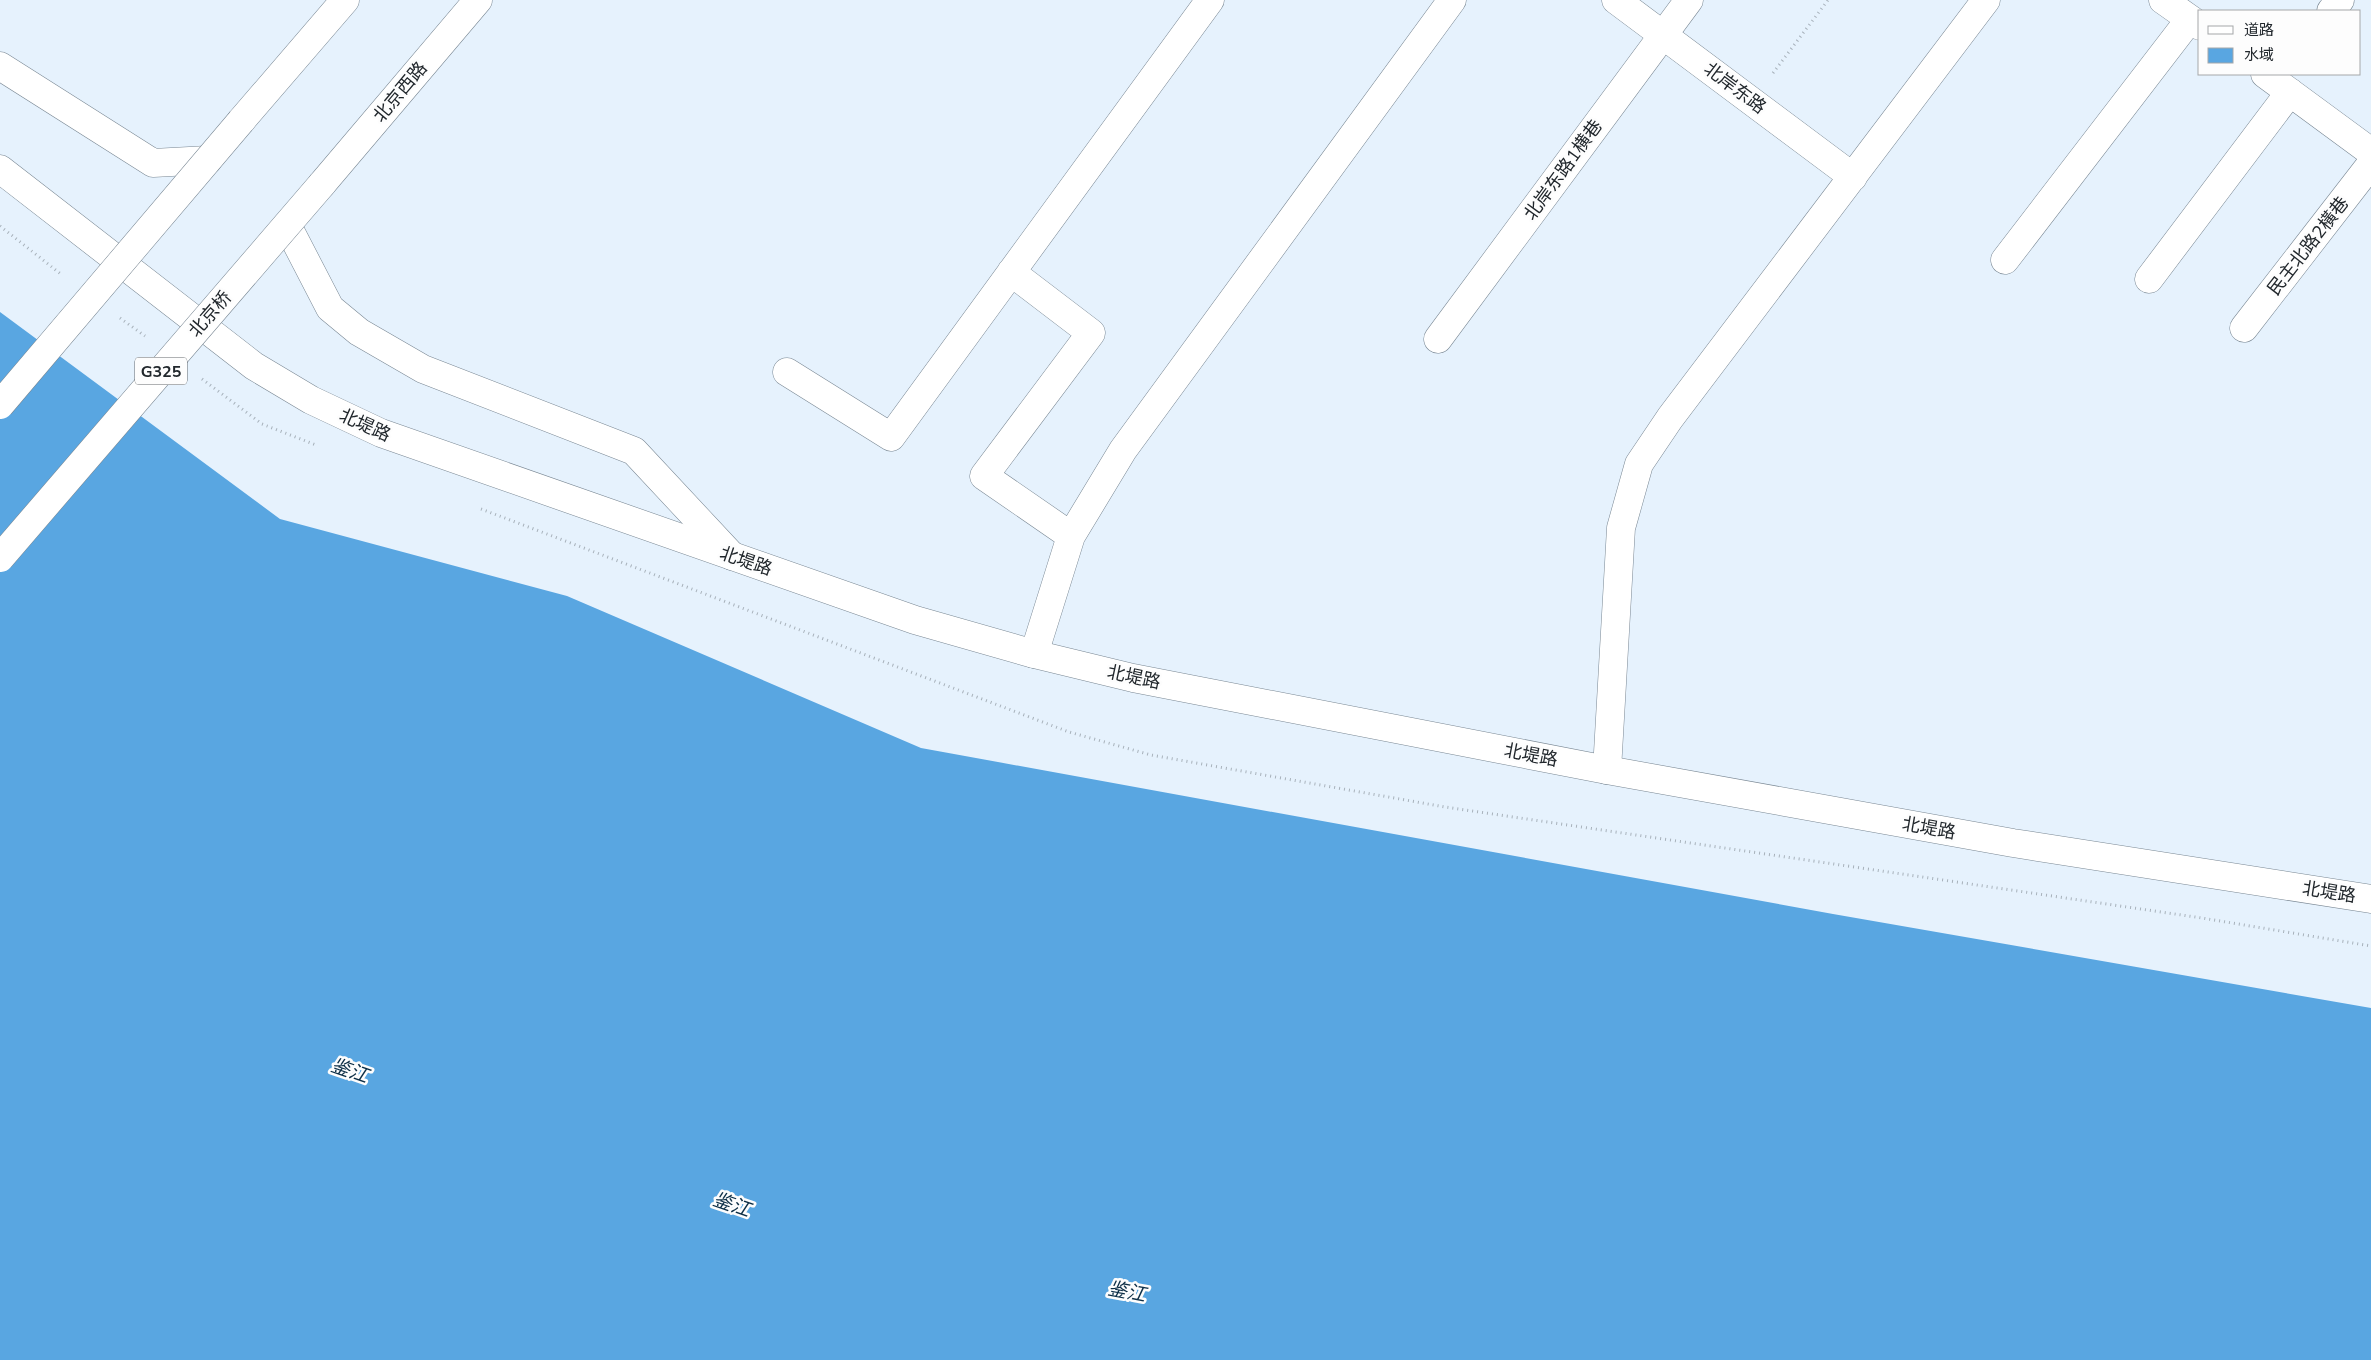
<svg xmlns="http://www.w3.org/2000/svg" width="2371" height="1360" viewBox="0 0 2371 1360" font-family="'Nunito Sans','Noto Sans SC',sans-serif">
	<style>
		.water { fill: #59a6e1 }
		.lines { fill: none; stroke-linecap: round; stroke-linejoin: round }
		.minor-casing { stroke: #798793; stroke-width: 29 }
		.major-casing { stroke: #798793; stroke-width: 29 }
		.highway-casing { stroke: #798793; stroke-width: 29 }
		.path { stroke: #a7b1ba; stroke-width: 3; stroke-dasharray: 1 4; stroke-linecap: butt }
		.minor { stroke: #fff; stroke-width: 28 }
		.major { stroke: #fff; stroke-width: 28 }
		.highway { stroke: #fff; stroke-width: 28 }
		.highway-bridge-casing { stroke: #798793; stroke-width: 29; stroke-linecap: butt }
		.highway-bridge { stroke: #fff; stroke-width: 28 }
		.labels { text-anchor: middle; stroke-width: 5; stroke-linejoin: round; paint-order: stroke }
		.shield { fill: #fdfdfd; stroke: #63676b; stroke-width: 1 }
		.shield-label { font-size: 16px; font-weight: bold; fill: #21272c }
		.street-label { font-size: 18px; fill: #21272c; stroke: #fdfdfd }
		.water-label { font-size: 19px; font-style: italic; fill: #0c2e46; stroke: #fdfdfd }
	</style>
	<rect width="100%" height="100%" fill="#e6f2fd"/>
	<path class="water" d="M 0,312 L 280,519 L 567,596 L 921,748 L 1833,914 L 2371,1008 L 2371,1360 L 0,1360 Z"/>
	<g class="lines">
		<defs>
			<path id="minor" d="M 1616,0 L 1853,177
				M 2163,0 L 2200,26
				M 2331,11 L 2340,0
				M 0,66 L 153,163 L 208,160
				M 2265,74 L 2371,152
				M 287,225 L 330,308 L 359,332 L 423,369 L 634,451 L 732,556
				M 2005,260 L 2190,19
				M 1011,272 L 1091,333 L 984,476 L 1071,536 L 1034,654
				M 2149,279 L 2290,92
				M 2244,328 L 2371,164
				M 1438,339 L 1689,0
				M 787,372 L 891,437 L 1210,0
				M 1071,536 L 1123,450 L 1452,0
				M 1607,770 L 1621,528 L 1639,464 L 1670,418 L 1986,0"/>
			<path id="major" d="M 0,169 L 254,366 L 311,400 L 381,433 L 915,620 L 1034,654 L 1133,678 L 1607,770 L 2013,843 L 2371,899"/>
			<path id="highway" d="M 241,121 L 345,0
				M 322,184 L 478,0"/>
		</defs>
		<use href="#minor" class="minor-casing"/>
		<use href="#major" class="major-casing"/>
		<use href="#highway" class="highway-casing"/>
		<path class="path" d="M 1773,73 L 1828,0
			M 0,226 L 62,275
			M 120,318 L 145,336
			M 202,379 L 262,424 L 316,445
			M 481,509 L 1069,732 L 1151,755 L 1445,807 L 2202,918 L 2371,946"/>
		<use href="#minor" class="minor"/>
		<use href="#major" class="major"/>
		<use href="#highway" class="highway"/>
		<defs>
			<path id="highway-bridge" d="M 0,405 L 241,121
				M 0,558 L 322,184"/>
		</defs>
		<use href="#highway-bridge" class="highway-bridge-casing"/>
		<use href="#highway-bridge" class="highway-bridge"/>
	</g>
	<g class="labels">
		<rect class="shield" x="135" y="357.5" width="52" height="27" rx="4"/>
		<g class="shield-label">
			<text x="161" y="377">G325</text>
		</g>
		<g class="street-label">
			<text transform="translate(1735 88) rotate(37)" y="6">北岸东路</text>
			<text transform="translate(400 92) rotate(-50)" y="6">北京西路</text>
			<text transform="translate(1563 170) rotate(-54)" y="6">北岸东路1横巷</text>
			<text transform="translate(2308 246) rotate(-52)" y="6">民主北路2橫巷</text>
			<text transform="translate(210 314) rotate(-49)" y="6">北京桥</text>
			<text transform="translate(365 425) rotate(24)" y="6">北堤路</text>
			<text transform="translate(746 561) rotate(19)" y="6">北堤路</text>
			<text transform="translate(1134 677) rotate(12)" y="6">北堤路</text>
			<text transform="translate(1531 755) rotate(11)" y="6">北堤路</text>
			<text transform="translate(1929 828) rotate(10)" y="6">北堤路</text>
			<text transform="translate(2329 892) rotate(9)" y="6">北堤路</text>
		</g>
		<g class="water-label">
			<text transform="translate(350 1070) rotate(19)" y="7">鉴江</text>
			<text transform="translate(732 1204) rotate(19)" y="7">鉴江</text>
			<text transform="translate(1127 1291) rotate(11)" y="7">鉴江</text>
		</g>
	</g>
	<rect x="2198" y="10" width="162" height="65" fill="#fdfdfd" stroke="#a5a7a9"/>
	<rect x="2208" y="26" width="25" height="8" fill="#ffffff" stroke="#a5a7a9"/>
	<text x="2244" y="35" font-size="15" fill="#21272c">道路</text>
	<rect x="2208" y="48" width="25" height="15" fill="#59a6e1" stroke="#a5a7a9"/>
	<text x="2244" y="60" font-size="15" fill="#21272c">水域</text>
</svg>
